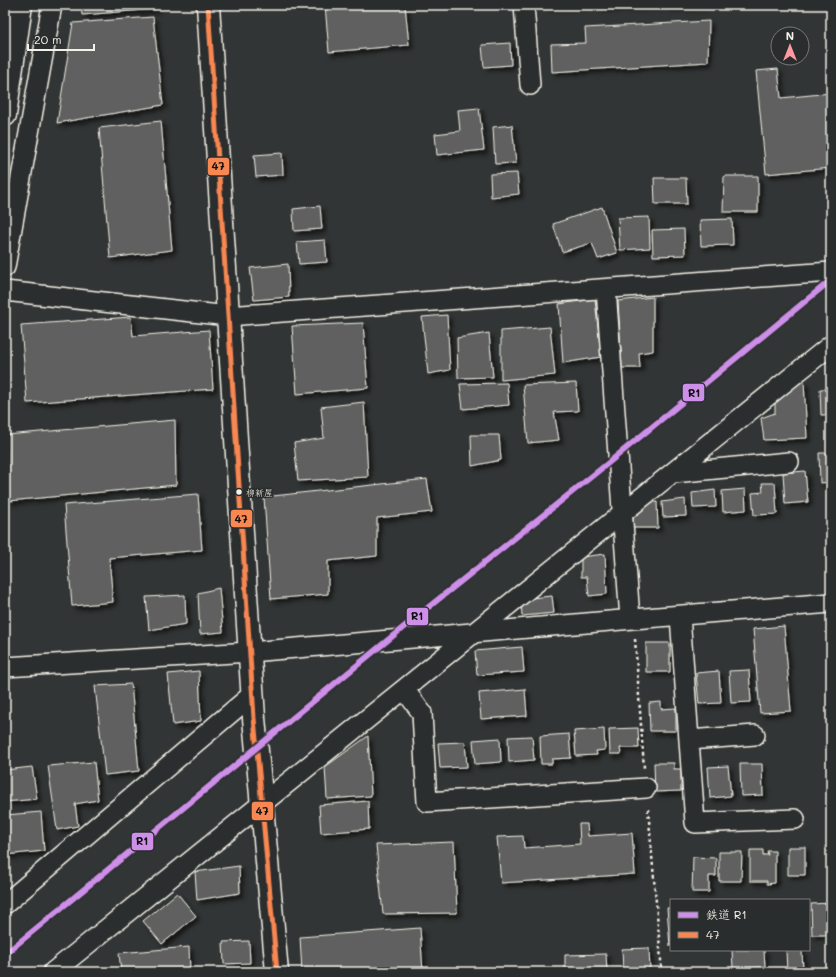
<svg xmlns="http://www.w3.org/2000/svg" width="836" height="977" viewBox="0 0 836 977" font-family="Mali,'Klee One',sans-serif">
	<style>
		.building { fill: #5f605f; stroke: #f4f1e8; filter: url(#shadow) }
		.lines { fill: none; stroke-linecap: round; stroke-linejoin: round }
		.street-casing { stroke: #f4f1e8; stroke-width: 22 }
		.secondary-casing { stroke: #f4f1e8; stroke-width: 25 }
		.highway-casing { stroke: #f4f1e8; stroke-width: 25 }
		.path { stroke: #f4f1e8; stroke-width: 2.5; stroke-dasharray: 3 3; stroke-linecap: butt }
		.street { stroke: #2a2d2e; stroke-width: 19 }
		.secondary { stroke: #2a2d2e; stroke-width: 22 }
		.highway { stroke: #2a2d2e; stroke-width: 22 }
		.bus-1-casing { stroke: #2a2d2e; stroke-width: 8 }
		.bus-1 { stroke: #f88751; stroke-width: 5 }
		.rail-1-casing { stroke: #2a2d2e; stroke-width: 9 }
		.rail-1 { stroke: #ce8fe9; stroke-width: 6 }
		.bus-dot { fill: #f4f1e8; stroke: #2a2d2e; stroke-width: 1.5 }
		.labels { text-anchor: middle; stroke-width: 3; stroke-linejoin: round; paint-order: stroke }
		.bus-label { font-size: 9px; fill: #f4f1e8; stroke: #2a2d2e; text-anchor: start }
		.line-badge { stroke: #2a2d2e; stroke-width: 1.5 }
		.pale-badge-label { font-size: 11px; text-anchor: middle; font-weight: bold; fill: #111 }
	</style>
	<defs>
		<filter id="shadow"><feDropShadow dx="3.5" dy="3.5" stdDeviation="2" flood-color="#0009"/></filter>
	</defs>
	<rect width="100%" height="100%" fill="#323535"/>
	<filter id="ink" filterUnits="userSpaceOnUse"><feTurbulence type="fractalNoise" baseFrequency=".025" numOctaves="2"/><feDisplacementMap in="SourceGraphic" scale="8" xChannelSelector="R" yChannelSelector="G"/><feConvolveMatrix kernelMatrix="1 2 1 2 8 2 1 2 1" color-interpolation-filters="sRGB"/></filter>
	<g filter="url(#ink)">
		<path class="building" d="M 81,5 L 156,5 L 156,9 L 82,15 Z
			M 325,5 L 405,5 L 409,45 L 329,52 Z
			M 546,5 L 585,5 L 546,7 Z
			M 599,5 L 660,5 L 599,8 Z
			M 667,5 L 706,5 L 706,6 L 667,7 Z
			M 153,17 L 163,105 L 57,123 L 73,23 Z
			M 709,21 L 708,62 L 552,72 L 551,44 L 586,43 L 585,28 Z
			M 510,43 L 511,65 L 484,67 L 482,45 Z
			M 778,69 L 781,98 L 831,93 L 831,168 L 766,174 L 756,71 Z
			M 479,108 L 484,150 L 437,155 L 435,134 L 460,131 L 458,110 Z
			M 161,121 L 172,250 L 110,258 L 99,128 Z
			M 512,125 L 516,163 L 495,164 L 493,127 Z
			M 282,153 L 283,175 L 256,177 L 254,155 Z
			M 517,173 L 519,194 L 491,197 L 490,174 Z
			M 724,176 L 758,176 L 758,212 L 723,212 Z
			M 654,178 L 686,178 L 687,204 L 655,204 Z
			M 320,206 L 322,229 L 294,231 L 293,209 Z
			M 602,207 L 617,253 L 598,259 L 592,243 L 562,252 L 553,224 Z
			M 649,217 L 650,248 L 620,250 L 618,218 Z
			M 732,219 L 733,245 L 701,246 L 700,220 Z
			M 684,229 L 685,255 L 653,256 L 652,230 Z
			M 325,240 L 327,262 L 299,264 L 297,242 Z
			M 288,264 L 289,297 L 254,300 L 250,268 Z
			M 653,297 L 653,351 L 639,353 L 640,368 L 622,368 L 618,301 Z
			M 595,299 L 601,357 L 563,363 L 559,304 Z
			M 447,315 L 450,370 L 428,374 L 422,317 Z
			M 131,317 L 133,336 L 209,330 L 213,389 L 27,403 L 21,325 Z
			M 363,323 L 368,388 L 297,394 L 292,326 Z
			M 550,327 L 555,375 L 501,380 L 501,331 Z
			M 489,333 L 493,377 L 458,378 L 457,338 Z
			M 804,381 L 807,438 L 764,440 L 761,418 L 775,413 L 775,394 Z
			M 507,383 L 509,405 L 463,409 L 460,384 Z
			M 576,383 L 578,411 L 554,412 L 559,440 L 528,443 L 523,385 Z
			M 820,389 L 831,389 L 831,415 L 821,415 Z
			M 364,402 L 368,477 L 298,481 L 294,443 L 324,438 L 321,407 Z
			M 175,420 L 176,485 L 9,501 L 6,435 Z
			M 471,435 L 499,435 L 501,460 L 472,466 Z
			M 819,453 L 831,453 L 831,482 L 820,483 Z
			M 805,471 L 808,502 L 785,504 L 783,473 Z
			M 427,479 L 432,512 L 377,518 L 377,556 L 328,561 L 328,594 L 271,599 L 264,497 Z
			M 762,483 L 775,483 L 777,514 L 754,515 L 752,493 L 763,492 Z
			M 745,489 L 746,510 L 723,512 L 722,491 Z
			M 715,490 L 716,507 L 693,508 L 692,493 Z
			M 198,494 L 202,550 L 109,558 L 113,602 L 72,606 L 64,505 Z
			M 685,499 L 686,516 L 663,517 L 662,502 Z
			M 642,502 L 657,502 L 658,528 L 633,528 L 633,510 L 643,510 Z
			M 605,554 L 607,594 L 589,596 L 587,577 L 581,577 L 581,557 Z
			M 219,588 L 223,632 L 200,634 L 198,593 Z
			M 185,595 L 186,624 L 149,630 L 146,597 Z
			M 552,596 L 554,613 L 522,616 L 521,599 Z
			M 784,626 L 791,711 L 760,713 L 753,629 Z
			M 646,643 L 670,643 L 670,672 L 646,672 Z
			M 522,647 L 524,672 L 477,675 L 475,651 Z
			M 749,670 L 751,702 L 731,703 L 729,671 Z
			M 199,671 L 201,721 L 173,725 L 168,674 Z
			M 719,671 L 721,703 L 699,704 L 696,673 Z
			M 131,684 L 139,771 L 105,775 L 95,686 Z
			M 525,689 L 527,716 L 481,719 L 479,693 Z
			M 661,702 L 661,709 L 676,708 L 676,731 L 650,731 L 649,703 Z
			M 638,728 L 639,748 L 620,748 L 621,754 L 610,754 L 609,729 Z
			M 604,729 L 605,750 L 596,751 L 597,755 L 576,756 L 574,731 Z
			M 569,734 L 571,758 L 552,759 L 552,764 L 541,764 L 540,736 Z
			M 368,736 L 371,796 L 327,799 L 325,767 Z
			M 532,736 L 534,760 L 509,762 L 508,737 Z
			M 500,738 L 501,762 L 475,764 L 473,740 Z
			M 465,742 L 467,767 L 440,768 L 438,743 Z
			M 94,762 L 98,800 L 75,804 L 78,826 L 57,830 L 48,766 Z
			M 654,763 L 674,763 L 674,769 L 681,769 L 681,791 L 655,792 Z
			M 740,764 L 762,764 L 763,795 L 741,796 Z
			M 728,766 L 731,796 L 710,798 L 708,767 Z
			M 32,767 L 37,799 L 5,802 L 5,770 Z
			M 368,801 L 369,829 L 321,833 L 319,805 Z
			M 41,812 L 44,851 L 5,855 L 5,815 Z
			M 579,824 L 587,824 L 588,836 L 632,833 L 635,874 L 501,883 L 497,837 L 523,836 L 524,848 L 580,844 Z
			M 454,842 L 457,913 L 383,914 L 376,845 Z
			M 788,847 L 805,847 L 805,875 L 788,875 Z
			M 750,850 L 763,850 L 763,855 L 768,855 L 767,851 L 775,851 L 775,883 L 767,884 L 767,881 L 750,881 Z
			M 719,852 L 742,852 L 741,881 L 719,881 Z
			M 693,857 L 716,858 L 716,876 L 709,876 L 709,892 L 692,892 Z
			M 239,866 L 240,893 L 197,900 L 195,872 Z
			M 177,893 L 196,916 L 162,944 L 143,921 Z
			M 831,903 L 831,935 L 812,935 L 811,904 Z
			M 667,908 L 671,908 L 671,946 L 670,946 Z
			M 420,928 L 423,972 L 302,972 L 300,937 Z
			M 249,941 L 250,963 L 224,964 L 223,942 Z
			M 189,947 L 190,972 L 121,972 L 119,953 Z
			M 649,948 L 650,971 L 623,972 L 622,949 Z
			M 732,950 L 764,950 L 765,967 L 745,968 L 745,972 L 736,972 L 736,968 L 733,968 Z
			M 786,950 L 802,950 L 803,972 L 787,972 Z
			M 606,954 L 607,972 L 565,972 L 565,955 Z"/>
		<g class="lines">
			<defs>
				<path id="street" d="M 524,5 L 530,85
					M 5,267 L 52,5
					M 606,289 L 630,619
					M 5,291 L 228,316 L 831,272
					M 673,473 L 789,462
					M 680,616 L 695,823 L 795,819
					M 5,667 L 250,652 L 633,619 L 831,603
					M 404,689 L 422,713 L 427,802 L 646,788
					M 689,740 L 755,735
					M 5,904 L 253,694
					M 53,972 L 831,345"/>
				<path id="secondary" d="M 208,5 L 254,718 L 277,972"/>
				<path id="highway" d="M 5,115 L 21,5"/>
			</defs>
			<use href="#street" class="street-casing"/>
			<use href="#secondary" class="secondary-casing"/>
			<use href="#highway" class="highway-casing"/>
			<path class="path" d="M 635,639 L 644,768
				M 648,809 L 662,972"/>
			<use href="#street" class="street"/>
			<use href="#secondary" class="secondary"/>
			<use href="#highway" class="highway"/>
			<defs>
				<path id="bus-1" d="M 208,5 L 254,718 L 277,972"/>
			</defs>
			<use href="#bus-1" class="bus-1-casing"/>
			<use href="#bus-1" class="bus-1"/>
			<defs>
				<path id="rail-1" d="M 5,954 L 405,626 L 607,464 L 831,280"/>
			</defs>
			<use href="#rail-1" class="rail-1-casing"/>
			<use href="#rail-1" class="rail-1"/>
		</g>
	</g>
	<circle class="bus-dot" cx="239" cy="492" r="3.5"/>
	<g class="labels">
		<g class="bus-label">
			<text x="246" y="496">柳新屋</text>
		</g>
	</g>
	<g class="line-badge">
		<rect x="207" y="157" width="23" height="19" rx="4" fill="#f88751"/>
		<rect x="682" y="383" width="23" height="19" rx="4" fill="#ce8fe9"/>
		<rect x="230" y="509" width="23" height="19" rx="4" fill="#f88751"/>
		<rect x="406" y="607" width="23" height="19" rx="4" fill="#ce8fe9"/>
		<rect x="251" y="801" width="23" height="20" rx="4" fill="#f88751"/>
		<rect x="131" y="832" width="23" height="19" rx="4" fill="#ce8fe9"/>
	</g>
	<g class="pale-badge-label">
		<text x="218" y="170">47</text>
		<text x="694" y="397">R1</text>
		<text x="241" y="523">47</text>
		<text x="417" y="620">R1</text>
		<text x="262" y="815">47</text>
		<text x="142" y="845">R1</text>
	</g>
	<rect width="836" height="977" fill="none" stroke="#2a2d2e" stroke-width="20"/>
	<rect x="10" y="10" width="816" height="957" fill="none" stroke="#f4f1e8" stroke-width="1.5" filter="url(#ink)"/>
	<rect x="670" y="899" width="140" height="52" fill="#2a2d2e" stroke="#7b7b78"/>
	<rect x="678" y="912" width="20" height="6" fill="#ce8fe9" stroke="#7b7b78"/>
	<text x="706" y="919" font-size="12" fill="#f4f1e8">鉄道 R1</text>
	<rect x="678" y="932" width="20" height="6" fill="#f88751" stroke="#7b7b78"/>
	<text x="706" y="939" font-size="12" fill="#f4f1e8">47</text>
	<g transform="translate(790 46)"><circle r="19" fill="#2a2d2e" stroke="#7b7b78"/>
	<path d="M0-3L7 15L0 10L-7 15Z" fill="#ff9aa2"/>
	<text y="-6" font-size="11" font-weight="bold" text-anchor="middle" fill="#f4f1e8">N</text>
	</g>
	<path d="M28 44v6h66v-6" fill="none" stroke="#f4f1e8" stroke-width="2"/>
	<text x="34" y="44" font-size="12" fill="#f4f1e8" stroke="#2a2d2e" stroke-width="3" paint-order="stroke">20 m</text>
</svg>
